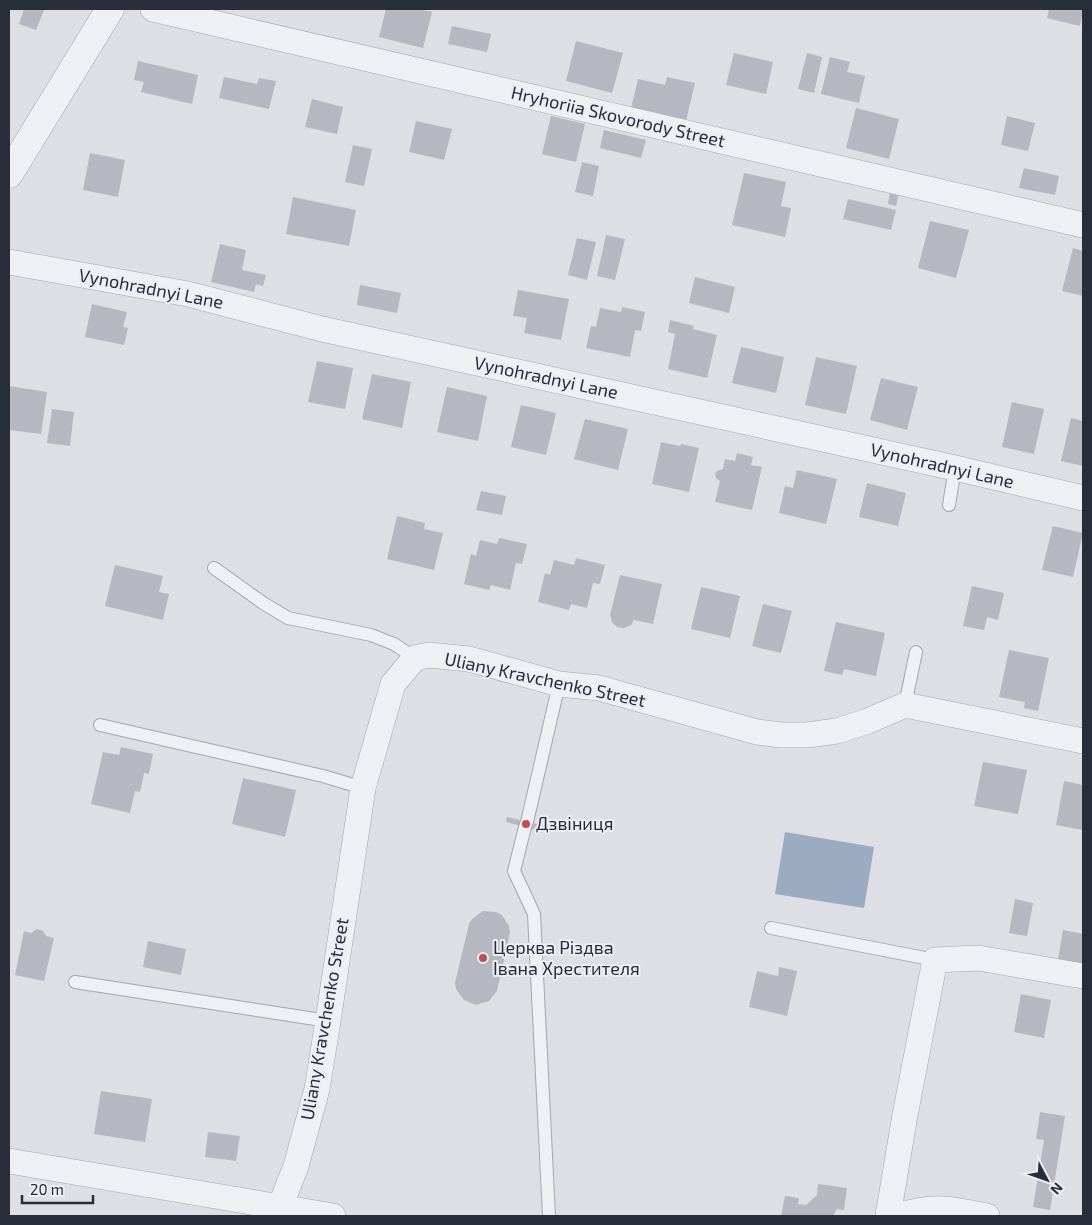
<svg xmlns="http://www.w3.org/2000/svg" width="1092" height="1225" viewBox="0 0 1092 1225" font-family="'Exo 2',sans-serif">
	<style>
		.water { fill: #9babc2 }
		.building { fill: #b5b8c1 }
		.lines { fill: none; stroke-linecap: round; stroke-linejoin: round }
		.service-casing { stroke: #a3a6ae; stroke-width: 14 }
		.minor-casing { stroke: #a3a6ae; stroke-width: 26 }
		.tertiary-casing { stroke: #a3a6ae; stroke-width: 29 }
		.service { stroke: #eff0f4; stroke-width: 12 }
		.minor { stroke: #eff0f4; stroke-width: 25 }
		.tertiary { stroke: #eff0f4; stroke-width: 28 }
		.poi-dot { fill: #bf4d54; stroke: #eceef3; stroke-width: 2 }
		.labels { text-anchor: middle; stroke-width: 4; stroke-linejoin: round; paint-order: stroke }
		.street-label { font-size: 18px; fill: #282d3a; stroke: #eceef3 }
		.poi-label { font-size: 18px; fill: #282d3a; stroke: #eceef3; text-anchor: start }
	</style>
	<rect width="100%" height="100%" fill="#dddfe5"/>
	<path class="water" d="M 785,832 L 874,847 L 864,908 L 775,894 Z"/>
	<path class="building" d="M 24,9 L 44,10 L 36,30 L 19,24 Z
		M 386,9 L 418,9 L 432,12 L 423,48 L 379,37 Z
		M 1049,9 L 1083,9 L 1080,26 L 1047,18 Z
		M 452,26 L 491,34 L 487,52 L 448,44 Z
		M 576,41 L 623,53 L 612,93 L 566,81 Z
		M 734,53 L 773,62 L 766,94 L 726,85 Z
		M 807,53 L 822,57 L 814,93 L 798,89 Z
		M 830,57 L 850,62 L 847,72 L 865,76 L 859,103 L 821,94 Z
		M 138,61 L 198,75 L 192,104 L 141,92 L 144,82 L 134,80 Z
		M 224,77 L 257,84 L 259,78 L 276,81 L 269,109 L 219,98 Z
		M 667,77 L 695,83 L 686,121 L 631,108 L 638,79 L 665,85 Z
		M 312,99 L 343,107 L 337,134 L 305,127 Z
		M 856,108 L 899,119 L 889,159 L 846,148 Z
		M 551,116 L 585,124 L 576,162 L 542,154 Z
		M 1007,116 L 1035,123 L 1028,151 L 1001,145 Z
		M 416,121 L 452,129 L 444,160 L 409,152 Z
		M 604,130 L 646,140 L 641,158 L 600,148 Z
		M 353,145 L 372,149 L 364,186 L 345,182 Z
		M 90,153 L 125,160 L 118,197 L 83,190 Z
		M 582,162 L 599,166 L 593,196 L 575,192 Z
		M 1024,168 L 1059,176 L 1055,195 L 1019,188 Z
		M 744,173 L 786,182 L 781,206 L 791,208 L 785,237 L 732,225 Z
		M 890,192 L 899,193 L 896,206 L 888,204 Z
		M 293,197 L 356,210 L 349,246 L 286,234 Z
		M 848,199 L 896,210 L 891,230 L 843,219 Z
		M 930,221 L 969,230 L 956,278 L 918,268 Z
		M 606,235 L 625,239 L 615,280 L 597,276 Z
		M 577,238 L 596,242 L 587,280 L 568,275 Z
		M 220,244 L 246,250 L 242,270 L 266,275 L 263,286 L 256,284 L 254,292 L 211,282 Z
		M 1073,248 L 1083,251 L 1083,296 L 1062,291 Z
		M 695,277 L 735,287 L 729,313 L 689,303 Z
		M 360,285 L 401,293 L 397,313 L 357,305 Z
		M 518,290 L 569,299 L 561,340 L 524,333 L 527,318 L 513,316 Z
		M 92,304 L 127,312 L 123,327 L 128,328 L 124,345 L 85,337 Z
		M 622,307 L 645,312 L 641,331 L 635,330 L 630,357 L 586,348 L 591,326 L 596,327 L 600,308 L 621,312 Z
		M 670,320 L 694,326 L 693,329 L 717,335 L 707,378 L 668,369 L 675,334 L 668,332 Z
		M 741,347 L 784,357 L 776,393 L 732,383 Z
		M 816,357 L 857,366 L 846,414 L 805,405 Z
		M 317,361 L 353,368 L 345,409 L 308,402 Z
		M 372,374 L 411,382 L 402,428 L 362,419 Z
		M 881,378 L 918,387 L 907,430 L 870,420 Z
		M 9,386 L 47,392 L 41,434 L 9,430 Z
		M 447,387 L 487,396 L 478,441 L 437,432 Z
		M 1012,402 L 1044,409 L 1034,454 L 1002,447 Z
		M 521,405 L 556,413 L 546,455 L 511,447 Z
		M 52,409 L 74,412 L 70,446 L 47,443 Z
		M 1071,418 L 1083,421 L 1083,466 L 1061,461 Z
		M 585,419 L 628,429 L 618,470 L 574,459 Z
		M 661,442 L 680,446 L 681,444 L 699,448 L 689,492 L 652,484 Z
		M 737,453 L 753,457 L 751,465 L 762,467 L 752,510 L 715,502 L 720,481 L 716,478 L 715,474 L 717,471 L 723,469 L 725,459 L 735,461 Z
		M 797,470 L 837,479 L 826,524 L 779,513 L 785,486 L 793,488 Z
		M 867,483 L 906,493 L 898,526 L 859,517 Z
		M 481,491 L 506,496 L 502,515 L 476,510 Z
		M 397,516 L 425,523 L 424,529 L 443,533 L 434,570 L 387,559 Z
		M 1053,526 L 1083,533 L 1073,577 L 1042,570 Z
		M 499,538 L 527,544 L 522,564 L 516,563 L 510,590 L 491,585 L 489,590 L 464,584 L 471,554 L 476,556 L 480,540 L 497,544 Z
		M 576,558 L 605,565 L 600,584 L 593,583 L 587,608 L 571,604 L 569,610 L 538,602 L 545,573 L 550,575 L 554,560 L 574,565 Z
		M 115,565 L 163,576 L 159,592 L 169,594 L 163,620 L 105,606 Z
		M 620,575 L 662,584 L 653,624 L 634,620 L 631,625 L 624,628 L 617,627 L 612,622 L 610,615 Z
		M 972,586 L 1004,593 L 998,620 L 987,617 L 984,630 L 963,626 Z
		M 701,587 L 740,596 L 730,638 L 691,629 Z
		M 763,604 L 792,611 L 781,653 L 752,646 Z
		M 836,622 L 885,633 L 876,676 L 844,669 L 842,675 L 824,671 Z
		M 1009,650 L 1049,658 L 1038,711 L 1024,708 L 1025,702 L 999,697 Z
		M 121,747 L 153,754 L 149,774 L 144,773 L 140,792 L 135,791 L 130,813 L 91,804 L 103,752 L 119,755 Z
		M 983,762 L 1027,770 L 1018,814 L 974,806 Z
		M 243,778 L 296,790 L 285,837 L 232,824 Z
		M 1064,781 L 1083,785 L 1083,830 L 1056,825 Z
		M 507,817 L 545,826 L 544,832 L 506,822 Z
		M 1015,899 L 1033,903 L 1027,936 L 1009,933 Z
		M 483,911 L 496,912 L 502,915 L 509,926 L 510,933 L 497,991 L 489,1001 L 476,1005 L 464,1000 L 456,989 L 455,983 L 469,924 L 472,919 Z
		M 37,929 L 43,931 L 46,936 L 54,938 L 44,981 L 15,975 L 24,931 L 31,933 Z
		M 1063,930 L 1083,934 L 1083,964 L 1058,959 Z
		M 148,941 L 186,949 L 181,975 L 143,967 Z
		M 779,967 L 797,971 L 787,1016 L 749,1007 L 757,971 L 778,976 Z
		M 1021,994 L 1051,1000 L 1044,1038 L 1014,1032 Z
		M 101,1091 L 152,1099 L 145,1142 L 94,1134 Z
		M 1040,1112 L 1065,1116 L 1050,1210 L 1033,1207 L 1044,1140 L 1036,1139 Z
		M 208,1132 L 240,1136 L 236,1161 L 205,1157 Z
		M 818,1184 L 847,1188 L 844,1210 L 837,1209 L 833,1216 L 781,1216 L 785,1196 L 799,1198 L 798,1204 L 806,1205 L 817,1195 Z"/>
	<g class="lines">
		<defs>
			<path id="service" d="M 949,505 L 955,468
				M 214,568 L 263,603 L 288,618 L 371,635 L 394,644 L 415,658
				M 905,705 L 916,652
				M 100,725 L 323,776 L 363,788
				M 527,822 L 559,684
				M 525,827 L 514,871 L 534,914 L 549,1216
				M 771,928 L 935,960
				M 75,982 L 328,1021"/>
			<path id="minor" d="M 153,9 L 1083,225
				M 9,262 L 188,294 L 322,329 L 955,468 L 1083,498
				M 9,1161 L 333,1216
				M 280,1207 L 296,1166 L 317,1089 L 328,1021 L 363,788 L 393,684 L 415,658 L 429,655 L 469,659 L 559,684 L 599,688 L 757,732 L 781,735 L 807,735 L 837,731 L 868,721 L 905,705 L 1083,741
				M 888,1216 L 905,1115 L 935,960 L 978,958 L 1083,976
				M 898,1216 C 935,1204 950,1209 987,1216"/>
			<path id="tertiary" d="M 9,174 L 110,9"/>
		</defs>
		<use href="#service" class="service-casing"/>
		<use href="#minor" class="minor-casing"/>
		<use href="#tertiary" class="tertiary-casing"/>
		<use href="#service" class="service"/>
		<use href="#minor" class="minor"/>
		<use href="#tertiary" class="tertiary"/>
	</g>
	<g class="poi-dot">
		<circle cx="526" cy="824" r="5"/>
		<circle cx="483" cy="958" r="5"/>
	</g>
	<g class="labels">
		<g class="street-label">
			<text transform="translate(618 117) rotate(13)" y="6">Hryhoriia Skovorody Street</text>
			<text transform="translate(151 289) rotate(11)" y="6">Vynohradnyi Lane</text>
			<text transform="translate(546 378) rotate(12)" y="6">Vynohradnyi Lane</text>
			<text transform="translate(942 466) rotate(13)" y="6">Vynohradnyi Lane</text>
			<text transform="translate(545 680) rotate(12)" y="6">Uliany Kravchenko Street</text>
			<text transform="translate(325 1019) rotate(-80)" y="6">Uliany Kravchenko Street</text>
		</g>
		<g class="poi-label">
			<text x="536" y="830">Дзвіниця</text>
			<text x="493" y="954">Церква Різдва<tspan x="493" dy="21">Івана Хрестителя</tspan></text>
		</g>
	</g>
	<rect width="1092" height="1225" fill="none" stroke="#282d3a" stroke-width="20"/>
	<g transform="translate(1047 1180) rotate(131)" stroke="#eceef3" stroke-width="4" paint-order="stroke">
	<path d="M0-4L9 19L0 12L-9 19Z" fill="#282d3a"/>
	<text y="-8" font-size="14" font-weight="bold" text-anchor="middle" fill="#282d3a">N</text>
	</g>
	<path d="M22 1195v8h71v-8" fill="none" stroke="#282d3a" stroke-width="2.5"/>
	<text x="30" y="1195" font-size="15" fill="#282d3a" stroke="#eceef3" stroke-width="4" paint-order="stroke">20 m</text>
</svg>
